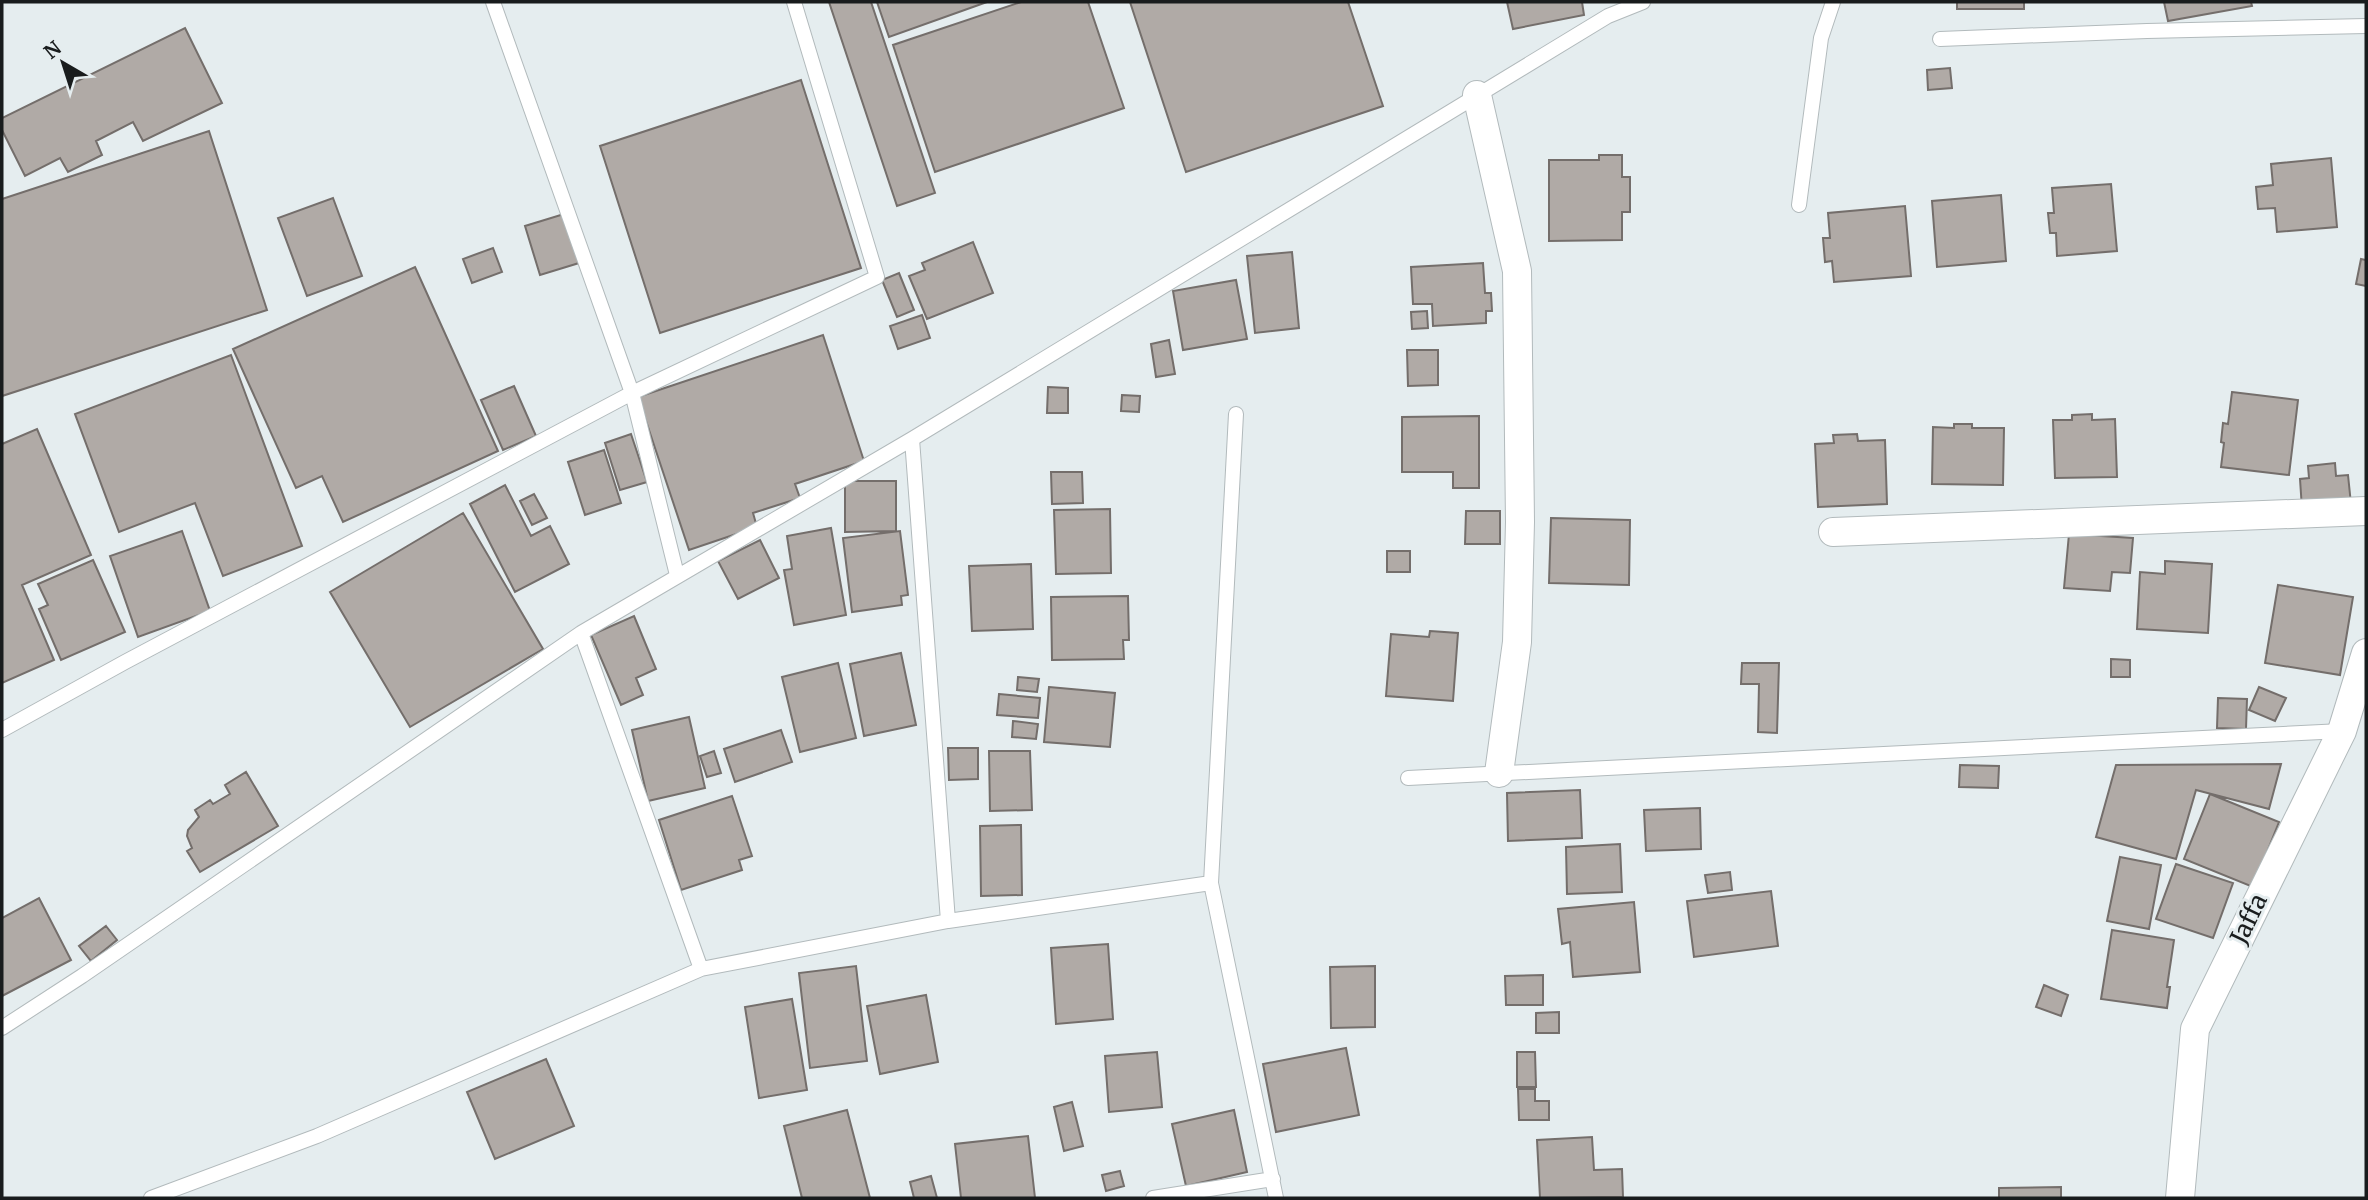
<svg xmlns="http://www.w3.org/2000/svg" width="2368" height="1200" viewBox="0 0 2368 1200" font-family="Merriweather,serif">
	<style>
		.building { fill: #b0aaa6; stroke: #746e6b; stroke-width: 2 }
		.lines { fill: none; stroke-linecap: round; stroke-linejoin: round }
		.lane-casing { stroke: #b2babc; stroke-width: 16 }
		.street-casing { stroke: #b2babc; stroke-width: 30 }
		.lane { stroke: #fff; stroke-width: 14 }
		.street { stroke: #fff; stroke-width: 28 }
		.labels { text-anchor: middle; stroke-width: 6; stroke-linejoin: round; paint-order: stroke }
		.street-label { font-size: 24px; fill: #191c1d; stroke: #e5edef }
	</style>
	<rect width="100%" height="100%" fill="#e5edef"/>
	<path class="building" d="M 829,2 L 871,2 L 935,193 L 897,206 Z
		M 877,2 L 987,2 L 889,37 Z
		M 1021,2 L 1088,2 L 1124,108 L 935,172 L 893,45 Z
		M 1130,2 L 1348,2 L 1383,106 L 1186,172 Z
		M 1507,2 L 1582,2 L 1584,15 L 1513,29 Z
		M 1957,2 L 2024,2 L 2024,9 L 1957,9 Z
		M 2164,2 L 2251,2 L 2252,6 L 2168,21 Z
		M 185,28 L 222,103 L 143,141 L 133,122 L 96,141 L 102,155 L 68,172 L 60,158 L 25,176 L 2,130 L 2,118 Z
		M 1950,68 L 1952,88 L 1928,90 L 1927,70 Z
		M 801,80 L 861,268 L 660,333 L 600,146 Z
		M 209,131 L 267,310 L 2,396 L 2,199 Z
		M 1599,155 L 1622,155 L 1622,177 L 1630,177 L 1630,212 L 1622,212 L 1622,240 L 1549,241 L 1549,160 L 1599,160 Z
		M 2331,158 L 2337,227 L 2277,232 L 2275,208 L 2258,209 L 2256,187 L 2273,185 L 2271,164 Z
		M 2111,184 L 2117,251 L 2057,256 L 2056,233 L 2050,233 L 2048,213 L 2054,213 L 2052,188 Z
		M 2001,195 L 2006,261 L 1937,267 L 1932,201 Z
		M 333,198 L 362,276 L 307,296 L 278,218 Z
		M 1905,206 L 1911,276 L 1834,282 L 1832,261 L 1825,262 L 1823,238 L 1830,238 L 1828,213 Z
		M 564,214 L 579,263 L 540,275 L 525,226 Z
		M 973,242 L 993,293 L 927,319 L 909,276 L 925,270 L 922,263 Z
		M 493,248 L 502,272 L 472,283 L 463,259 Z
		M 1292,252 L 1299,328 L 1255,333 L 1247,256 Z
		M 2361,259 L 2366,260 L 2366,286 L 2356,284 Z
		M 1483,263 L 1485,293 L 1491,293 L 1492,311 L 1486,311 L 1486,323 L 1433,326 L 1432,304 L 1413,304 L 1411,267 Z
		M 415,267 L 498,451 L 343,522 L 322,476 L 296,488 L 233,349 Z
		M 899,273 L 914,310 L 897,317 L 882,280 Z
		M 1236,280 L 1247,339 L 1183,350 L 1173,291 Z
		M 1427,311 L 1428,328 L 1412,329 L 1411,312 Z
		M 922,315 L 930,338 L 898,349 L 890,326 Z
		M 823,335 L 864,461 L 795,484 L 800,498 L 753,513 L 757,527 L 689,550 L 638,397 Z
		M 1169,340 L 1175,374 L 1156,377 L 1151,344 Z
		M 1407,350 L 1438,350 L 1438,385 L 1408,386 Z
		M 231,355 L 302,546 L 223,576 L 195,503 L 119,532 L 75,414 Z
		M 514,386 L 536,436 L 503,450 L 481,400 Z
		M 1048,387 L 1068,388 L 1068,413 L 1047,413 Z
		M 2232,392 L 2298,400 L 2289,475 L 2221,467 L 2224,443 L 2221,442 L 2223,423 L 2228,424 Z
		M 1122,395 L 1140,396 L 1139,412 L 1121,411 Z
		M 2092,414 L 2092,420 L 2115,419 L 2117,477 L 2055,478 L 2053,420 L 2072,420 L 2072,415 Z
		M 1479,416 L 1479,488 L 1453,488 L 1453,472 L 1402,472 L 1402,417 Z
		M 1954,424 L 1972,424 L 1972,428 L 2004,428 L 2003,485 L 1932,484 L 1933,427 L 1954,428 Z
		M 37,429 L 91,555 L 22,585 L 54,660 L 2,683 L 2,444 Z
		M 631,434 L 647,482 L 620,490 L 605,443 Z
		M 1857,434 L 1858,441 L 1885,440 L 1887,504 L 1818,507 L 1815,444 L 1834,443 L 1833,435 Z
		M 604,450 L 621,503 L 585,515 L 568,462 Z
		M 2335,463 L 2336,476 L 2348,475 L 2351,504 L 2302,509 L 2300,479 L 2309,478 L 2308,466 Z
		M 1051,472 L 1082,472 L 1083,503 L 1052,504 Z
		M 845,481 L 896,481 L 896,531 L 845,532 Z
		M 505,485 L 531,536 L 550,526 L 569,564 L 515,592 L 470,504 Z
		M 534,494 L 547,518 L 532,525 L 520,501 Z
		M 1110,509 L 1111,573 L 1056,574 L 1054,510 Z
		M 1466,511 L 1500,511 L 1500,544 L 1465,544 Z
		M 463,513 L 543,649 L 410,727 L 330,592 Z
		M 1551,518 L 1630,520 L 1629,585 L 1549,583 Z
		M 831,528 L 846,615 L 794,625 L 784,570 L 792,569 L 787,536 Z
		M 182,531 L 210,611 L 138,637 L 110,556 Z
		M 900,531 L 908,595 L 901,596 L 902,605 L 852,612 L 843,538 Z
		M 2069,534 L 2133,538 L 2130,573 L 2112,572 L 2110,591 L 2064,588 Z
		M 760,540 L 779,578 L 738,599 L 718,561 Z
		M 1387,551 L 1410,551 L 1410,572 L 1387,572 Z
		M 93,560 L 125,632 L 61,660 L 39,609 L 48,605 L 38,584 Z
		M 2165,561 L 2212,564 L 2208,633 L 2137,629 L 2140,572 L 2165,574 Z
		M 1031,564 L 1033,629 L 972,631 L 969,566 Z
		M 2278,585 L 2353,597 L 2340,675 L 2265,663 Z
		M 1128,596 L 1129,640 L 1123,640 L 1124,659 L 1052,660 L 1051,597 Z
		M 634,616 L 656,669 L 636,678 L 643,695 L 621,705 L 591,635 Z
		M 1430,631 L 1458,633 L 1453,701 L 1386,696 L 1391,634 L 1429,637 Z
		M 901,653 L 916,725 L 864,736 L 850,664 Z
		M 2111,659 L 2130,660 L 2130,677 L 2111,677 Z
		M 838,663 L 856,738 L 800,752 L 782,677 Z
		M 1742,663 L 1779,663 L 1777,733 L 1758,732 L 1759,684 L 1741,684 Z
		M 1018,677 L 1039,679 L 1037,692 L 1017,690 Z
		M 1049,687 L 1115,693 L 1110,747 L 1044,742 Z
		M 2259,687 L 2286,698 L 2275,721 L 2249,710 Z
		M 999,694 L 1040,698 L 1038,718 L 997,715 Z
		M 2218,698 L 2247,699 L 2246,729 L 2217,728 Z
		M 689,717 L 705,788 L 648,801 L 632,730 Z
		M 1013,721 L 1038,724 L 1036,739 L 1012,737 Z
		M 781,730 L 792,762 L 735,782 L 724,749 Z
		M 948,748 L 978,748 L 978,779 L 949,780 Z
		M 714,751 L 721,773 L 707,777 L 700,756 Z
		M 989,751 L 1030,751 L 1032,810 L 990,811 Z
		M 2281,764 L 2269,809 L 2196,790 L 2176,859 L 2096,837 L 2116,765 Z
		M 1960,765 L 1999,766 L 1998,788 L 1959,787 Z
		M 246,772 L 278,826 L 200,872 L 187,851 L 192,848 L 187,836 L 188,830 L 199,817 L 195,810 L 210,800 L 213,804 L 230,794 L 225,785 Z
		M 1580,790 L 1582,838 L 1508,841 L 1507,793 Z
		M 2210,794 L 2279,822 L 2253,887 L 2184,859 Z
		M 732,796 L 752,856 L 739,860 L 742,870 L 681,890 L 659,820 Z
		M 1700,808 L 1701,849 L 1646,851 L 1644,810 Z
		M 1021,825 L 1022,895 L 981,896 L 980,826 Z
		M 1620,844 L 1622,892 L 1567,894 L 1566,847 Z
		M 2120,857 L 2161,865 L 2149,929 L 2107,921 Z
		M 2176,864 L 2233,883 L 2213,938 L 2156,919 Z
		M 1730,872 L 1732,890 L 1708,893 L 1705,875 Z
		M 1771,891 L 1778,946 L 1694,957 L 1687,901 Z
		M 39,898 L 71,960 L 2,996 L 2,918 Z
		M 1634,902 L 1640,972 L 1573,977 L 1570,942 L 1562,944 L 1558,909 Z
		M 106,926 L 117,940 L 91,961 L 79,946 Z
		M 2112,930 L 2174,940 L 2167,987 L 2170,987 L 2167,1008 L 2101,999 Z
		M 1108,944 L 1113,1019 L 1056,1024 L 1051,948 Z
		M 856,966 L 867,1061 L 810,1068 L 799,973 Z
		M 1375,966 L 1375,1027 L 1331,1028 L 1330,967 Z
		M 1543,975 L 1543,1005 L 1506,1005 L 1505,976 Z
		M 2044,985 L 2068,995 L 2061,1016 L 2036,1007 Z
		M 926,995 L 938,1062 L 880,1074 L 867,1006 Z
		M 792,999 L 807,1090 L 759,1098 L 745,1007 Z
		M 1559,1012 L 1559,1033 L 1536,1033 L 1536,1013 Z
		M 1346,1048 L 1359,1115 L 1276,1132 L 1263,1064 Z
		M 1157,1052 L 1162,1107 L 1109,1112 L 1105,1056 Z
		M 1517,1052 L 1535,1052 L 1536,1087 L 1517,1087 Z
		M 546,1059 L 574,1126 L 495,1159 L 467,1092 Z
		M 1518,1089 L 1535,1089 L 1535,1101 L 1549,1101 L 1549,1120 L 1519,1120 Z
		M 1072,1102 L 1083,1146 L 1064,1151 L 1054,1107 Z
		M 847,1110 L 870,1198 L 802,1198 L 784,1126 Z
		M 1234,1110 L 1247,1172 L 1186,1186 L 1172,1124 Z
		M 1028,1136 L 1035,1198 L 961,1198 L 955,1144 Z
		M 1592,1137 L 1594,1170 L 1622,1169 L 1623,1197 L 1540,1198 L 1537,1140 Z
		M 1120,1171 L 1124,1186 L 1106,1191 L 1102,1175 Z
		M 931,1176 L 937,1198 L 914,1198 L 910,1182 Z
		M 2061,1187 L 2061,1198 L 1999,1198 L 1999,1188 Z"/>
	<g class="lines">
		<defs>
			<path id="lane" d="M 493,2 L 632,393 L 877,277 L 794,2
				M 1940,39 L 2147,31 L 2366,26
				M 1799,205 L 1821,38 L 1833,2
				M 912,439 L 948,921
				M 581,633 L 701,969
				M 2,730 L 125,662 L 632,393 L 677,575
				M 1408,778 L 2342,731
				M 1211,883 L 1236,414
				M 2,1028 L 82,976 L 581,633 L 912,439 L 1608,16 L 1643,2
				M 151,1198 L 317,1136 L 701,969 L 948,921 L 1211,883 L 1276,1198
				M 1153,1198 L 1273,1179"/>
			<path id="street" d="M 1477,95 L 1517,271 L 1520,522 L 1517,642 L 1499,773
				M 1833,532 L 2366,511
				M 2180,1198 L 2195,1029 L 2342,731 L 2366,653"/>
		</defs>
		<use href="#lane" class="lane-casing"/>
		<use href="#street" class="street-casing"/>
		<use href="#lane" class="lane"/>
		<use href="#street" class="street"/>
	</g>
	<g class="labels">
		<g class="street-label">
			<text transform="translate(2249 919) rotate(-64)" y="8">Jaffa</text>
		</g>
	</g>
	<rect width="2368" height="1200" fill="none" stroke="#191c1d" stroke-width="7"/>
	<g transform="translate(63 63) rotate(321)" stroke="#e5edef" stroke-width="5" paint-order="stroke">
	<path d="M0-5L12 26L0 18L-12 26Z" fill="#191c1d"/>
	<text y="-10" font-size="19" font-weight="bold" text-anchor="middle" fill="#191c1d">N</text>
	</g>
</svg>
